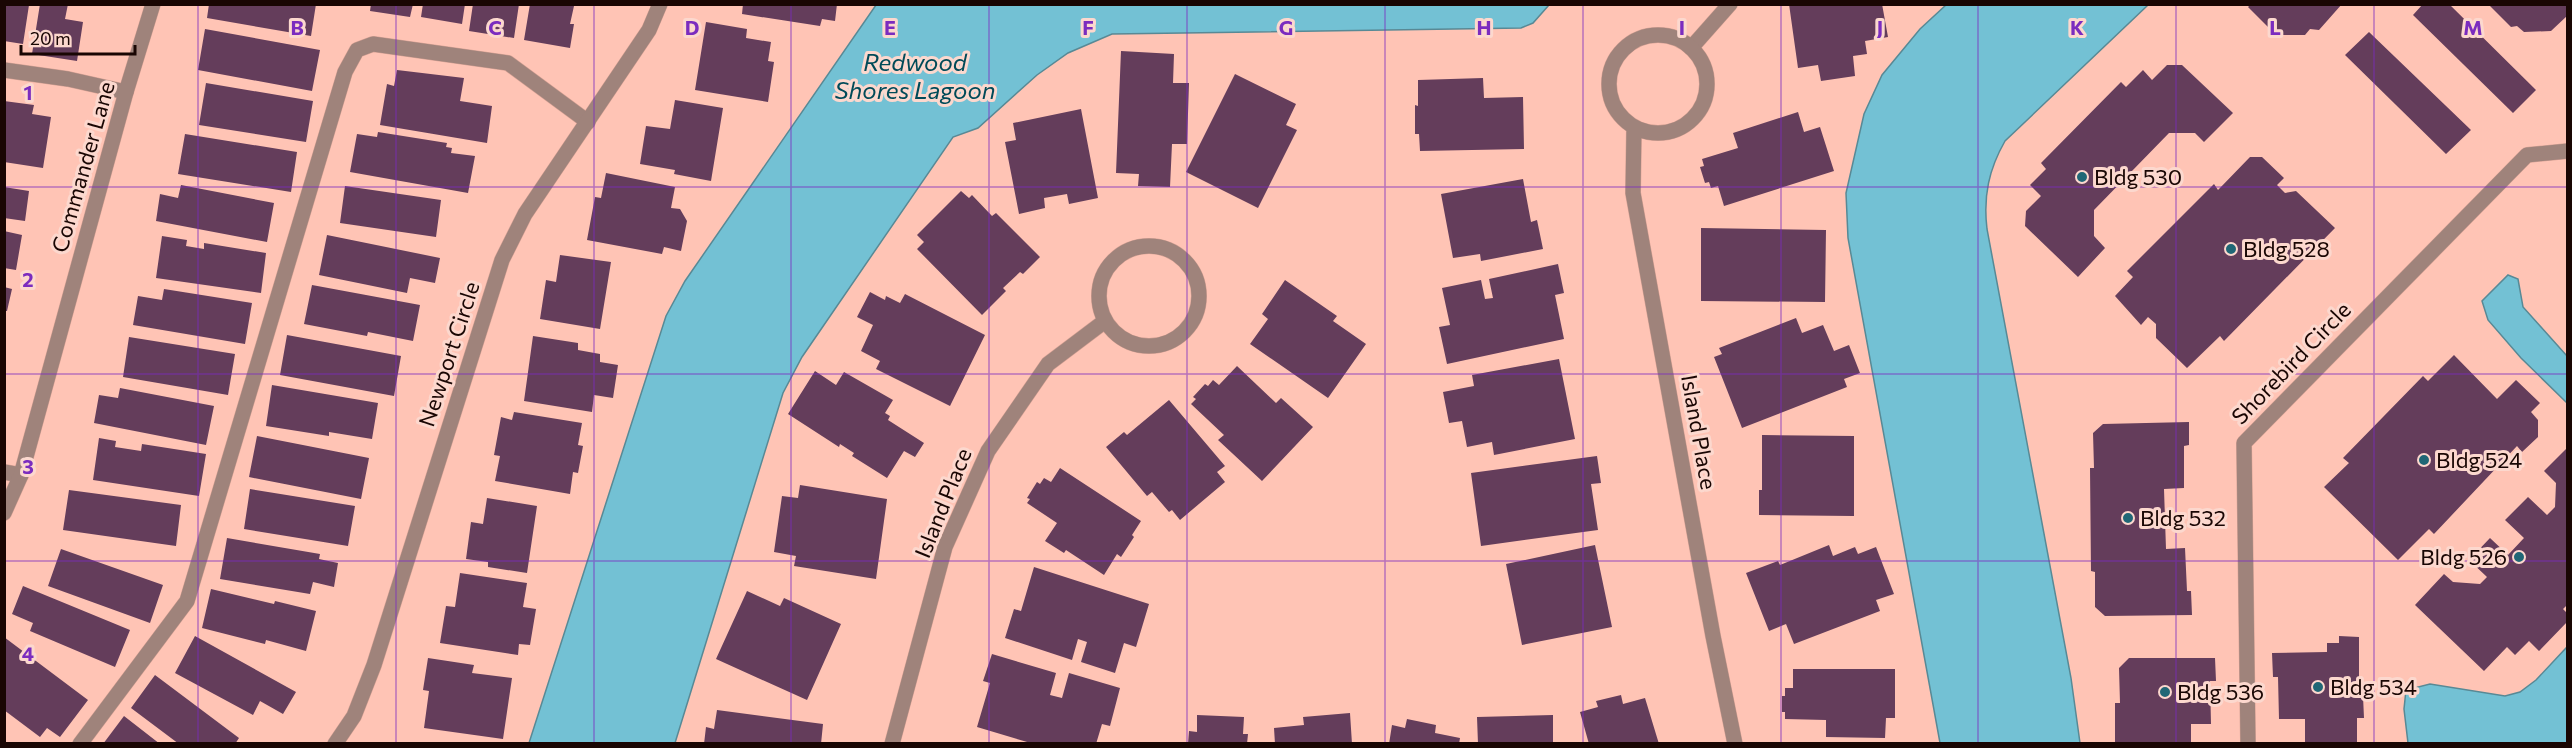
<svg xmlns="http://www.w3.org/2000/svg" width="2572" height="748" viewBox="0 0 2572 748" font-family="Commissioner,sans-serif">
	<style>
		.water { fill: #73c1d4; stroke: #588995; stroke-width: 1.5 }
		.building { fill: #643d5b }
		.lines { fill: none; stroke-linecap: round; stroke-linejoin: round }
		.service-casing { stroke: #d6a295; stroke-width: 16 }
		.minor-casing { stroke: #d6a295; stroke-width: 16 }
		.service { stroke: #9f837b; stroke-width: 15 }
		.minor { stroke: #9f837b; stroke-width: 15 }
		.grid { fill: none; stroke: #7b2cbf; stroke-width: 1.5; stroke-opacity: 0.55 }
		.poi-dot { fill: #206776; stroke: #fcd8ce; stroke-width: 2 }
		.labels { text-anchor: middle; stroke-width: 6; stroke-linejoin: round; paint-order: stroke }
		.street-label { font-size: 22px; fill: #190603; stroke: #fcd8ce }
		.poi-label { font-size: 22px; fill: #190603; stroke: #fcd8ce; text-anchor: start }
		.water-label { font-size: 24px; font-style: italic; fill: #004a58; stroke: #fcd8ce }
		.grid-label { font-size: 20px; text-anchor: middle; font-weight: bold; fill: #7b2cbf; stroke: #fcd8ce; stroke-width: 6; stroke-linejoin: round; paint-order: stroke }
	</style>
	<rect width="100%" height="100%" fill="#ffc4b5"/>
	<path class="water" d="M 876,5 L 1549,5 L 1533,23 L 1521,28 L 1112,34 L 1068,53 L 1037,75 L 978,128 L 953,137 L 802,357 L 783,393 L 675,743 L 529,743 L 666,316 L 685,281 Z
		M 1946,5 L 2148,5 L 2005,141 C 1989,169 1983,196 1987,229 L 2071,678 L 2080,743 L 1940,743 L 1848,238 L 1846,193 L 1864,114 L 1882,75 L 1920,29 Z
		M 2508,275 L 2518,279 L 2523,307 L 2567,356 L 2567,403 L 2521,358 L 2488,320 L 2482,301 Z
		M 2567,647 L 2567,743 L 2408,743 L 2404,709 L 2406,690 L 2430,684 L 2505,696 L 2520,692 L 2536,680 Z"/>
	<path class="building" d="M 4,4 L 29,5 L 23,44 L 4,41 Z
		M 40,4 L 68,4 L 65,19 L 83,22 L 77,61 L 32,54 Z
		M 209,4 L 316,4 L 311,36 L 207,18 Z
		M 371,4 L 413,4 L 410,17 L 370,11 Z
		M 423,4 L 465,4 L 462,24 L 421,17 Z
		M 473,4 L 519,4 L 514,38 L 469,31 Z
		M 530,4 L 574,6 L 570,24 L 574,24 L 570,48 L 524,40 Z
		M 743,4 L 837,4 L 835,21 L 822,19 L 820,26 L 742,14 Z
		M 1789,4 L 1882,4 L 1888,37 L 1865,41 L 1867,54 L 1853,56 L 1855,76 L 1821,81 L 1818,65 L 1798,68 Z
		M 2251,4 L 2342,4 L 2319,30 L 2310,29 L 2305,35 L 2276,35 L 2248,7 Z
		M 2423,4 L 2449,4 L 2536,90 L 2513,113 L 2413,15 Z
		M 2488,4 L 2568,4 L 2568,15 L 2551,31 L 2524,32 L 2517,26 L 2511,27 Z
		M 706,22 L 747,29 L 746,38 L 771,42 L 768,61 L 774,62 L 768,102 L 695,90 Z
		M 205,29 L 320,50 L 312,91 L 198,70 Z
		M 2369,32 L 2471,130 L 2446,154 L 2345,55 Z
		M 1121,51 L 1174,54 L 1173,83 L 1189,83 L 1187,144 L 1172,144 L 1170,187 L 1138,186 L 1139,174 L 1116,173 Z
		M 2167,65 L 2182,65 L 2233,113 L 2204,142 L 2195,133 L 2169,133 L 2094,210 L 2094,236 L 2105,248 L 2078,277 L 2025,226 L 2026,211 L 2041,196 L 2030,185 L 2046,169 L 2041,163 L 2121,82 L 2126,87 L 2143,70 L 2152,80 Z
		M 397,70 L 464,78 L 460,101 L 492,106 L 487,143 L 380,125 L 387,84 L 394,86 Z
		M 1235,74 L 1296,104 L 1286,125 L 1297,130 L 1258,208 L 1186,172 Z
		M 1483,78 L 1484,98 L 1523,97 L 1524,149 L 1420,151 L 1419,134 L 1415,134 L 1415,105 L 1418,106 L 1418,80 Z
		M 206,83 L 313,101 L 306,142 L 199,125 Z
		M 675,100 L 723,108 L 711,181 L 674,174 L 675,170 L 640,164 L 646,126 L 670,129 Z
		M 4,101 L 34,105 L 32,114 L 51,117 L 43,168 L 4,162 Z
		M 1081,109 L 1098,198 L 1069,204 L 1067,194 L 1044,198 L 1045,208 L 1019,214 L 1005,142 L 1016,140 L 1013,123 Z
		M 1798,112 L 1804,132 L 1820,127 L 1834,171 L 1724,206 L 1718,186 L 1711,188 L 1709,182 L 1705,183 L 1700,167 L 1704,166 L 1702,159 L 1738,148 L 1733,133 Z
		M 378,132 L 447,143 L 446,147 L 452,148 L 451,153 L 475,156 L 468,193 L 350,172 L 357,134 L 377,137 Z
		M 185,134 L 297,152 L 291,192 L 178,174 Z
		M 2250,157 L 2262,157 L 2284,178 L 2277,185 L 2285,193 L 2296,191 L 2335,228 L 2224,341 L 2220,336 L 2187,368 L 2156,338 L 2156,324 L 2148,317 L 2141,325 L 2115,296 L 2133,277 L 2127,271 L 2214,184 L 2218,190 Z
		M 606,173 L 675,187 L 671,208 L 680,209 L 687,221 L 681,251 L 664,247 L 662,254 L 587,240 L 595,197 L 601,198 Z
		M 1523,179 L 1531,222 L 1537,220 L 1543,249 L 1481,261 L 1480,254 L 1453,258 L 1441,194 Z
		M 181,185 L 274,203 L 267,242 L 156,221 L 160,194 L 178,198 Z
		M 345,186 L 441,200 L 436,237 L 340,223 Z
		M 4,187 L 29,191 L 25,221 L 4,218 Z
		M 961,191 L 969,198 L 972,195 L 992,216 L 996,213 L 1040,257 L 1023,274 L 1020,272 L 1003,288 L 1006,291 L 982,315 L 917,249 L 924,242 L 917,235 Z
		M 1701,228 L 1826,230 L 1825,302 L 1701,301 Z
		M 4,231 L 22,235 L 16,270 L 4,268 Z
		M 327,235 L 440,258 L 435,283 L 410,278 L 407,293 L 319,275 Z
		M 162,236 L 187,240 L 186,246 L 204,249 L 204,243 L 266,253 L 261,293 L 156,278 Z
		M 560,255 L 611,262 L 600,329 L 540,319 L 546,280 L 556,282 Z
		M 1558,264 L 1564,293 L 1555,295 L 1564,339 L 1447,364 L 1439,327 L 1450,325 L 1442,288 L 1481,280 L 1485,299 L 1493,298 L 1489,279 Z
		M 1285,280 L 1337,316 L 1333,321 L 1366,344 L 1328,398 L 1250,344 L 1268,319 L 1262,314 Z
		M 312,285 L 420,305 L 413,341 L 368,332 L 367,336 L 304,324 Z
		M 4,287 L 12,289 L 7,311 L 4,311 Z
		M 164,289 L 252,303 L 245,344 L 133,325 L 138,296 L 162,300 Z
		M 870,292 L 885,300 L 886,296 L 900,303 L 905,294 L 985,335 L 950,406 L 876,369 L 880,361 L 861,351 L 873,325 L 857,317 Z
		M 1796,318 L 1802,333 L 1823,325 L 1834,351 L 1849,345 L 1860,373 L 1844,379 L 1847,387 L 1742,428 L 1714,357 L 1722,354 L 1719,348 Z
		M 287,335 L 401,356 L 394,396 L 280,375 Z
		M 533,336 L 578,343 L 578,350 L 600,354 L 600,362 L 618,365 L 613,398 L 594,395 L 592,412 L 524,401 Z
		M 129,337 L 235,354 L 228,395 L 123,377 Z
		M 2454,355 L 2497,399 L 2516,380 L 2540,403 L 2531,412 L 2538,420 L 2538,437 L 2522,452 L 2517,446 L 2434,534 L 2429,529 L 2398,560 L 2324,487 L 2349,463 L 2343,458 L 2423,376 L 2428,381 Z
		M 1559,359 L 1575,439 L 1494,455 L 1492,442 L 1467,447 L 1462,421 L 1449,423 L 1443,392 L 1474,386 L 1472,375 Z
		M 1237,366 L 1276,403 L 1281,398 L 1313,427 L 1262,481 L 1218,440 L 1224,435 L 1191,404 L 1196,399 L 1193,397 L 1205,384 L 1208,386 L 1213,380 L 1219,385 Z
		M 815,371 L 836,385 L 844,372 L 893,400 L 885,413 L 890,416 L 888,420 L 924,443 L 915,457 L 904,451 L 887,478 L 852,456 L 854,453 L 840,444 L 839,447 L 788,414 Z
		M 272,385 L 378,403 L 372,439 L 329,432 L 329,436 L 266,426 Z
		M 120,388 L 214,406 L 206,445 L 94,423 L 99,395 L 118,398 Z
		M 1169,400 L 1225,466 L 1217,472 L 1225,482 L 1180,520 L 1172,510 L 1169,512 L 1152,492 L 1147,496 L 1106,447 L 1124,432 L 1127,435 Z
		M 514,412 L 582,423 L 578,445 L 583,446 L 578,473 L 573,472 L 570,494 L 495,481 L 500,456 L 494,455 L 501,417 L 512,420 Z
		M 2189,422 L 2189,445 L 2184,446 L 2184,488 L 2164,489 L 2166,549 L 2185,548 L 2187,591 L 2191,591 L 2192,615 L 2105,616 L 2095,607 L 2095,572 L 2091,571 L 2090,468 L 2094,468 L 2093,433 L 2103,424 Z
		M 1762,435 L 1854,436 L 1854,516 L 1759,515 L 1759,490 L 1762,490 Z
		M 257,436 L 369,458 L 361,499 L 249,477 Z
		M 99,438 L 116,441 L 115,447 L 141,451 L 142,444 L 206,454 L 199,496 L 93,480 Z
		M 2568,447 L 2568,604 L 2563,609 L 2568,614 L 2568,621 L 2539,651 L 2529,641 L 2515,655 L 2507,647 L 2484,671 L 2415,605 L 2444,574 L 2453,582 L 2480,584 L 2487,577 L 2469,560 L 2490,538 L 2508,555 L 2524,538 L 2505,520 L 2528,497 L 2547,515 L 2555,507 L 2556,483 L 2544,471 Z
		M 1597,456 L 1601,483 L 1591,484 L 1598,530 L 1481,546 L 1471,473 Z
		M 1060,468 L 1141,521 L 1132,535 L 1134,537 L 1121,557 L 1117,554 L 1104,575 L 1066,550 L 1064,553 L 1045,541 L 1057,523 L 1027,503 L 1030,499 L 1027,498 L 1037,482 L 1040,484 L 1044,478 L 1051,482 Z
		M 800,485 L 887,499 L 876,579 L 794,566 L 796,556 L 774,552 L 782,496 L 798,498 Z
		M 250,489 L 355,506 L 348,546 L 244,529 Z
		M 69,490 L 181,505 L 176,546 L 63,530 Z
		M 487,498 L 537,506 L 527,573 L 488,567 L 488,562 L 466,559 L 471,522 L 483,524 Z
		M 227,538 L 320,554 L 319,559 L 338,563 L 334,587 L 313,582 L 310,594 L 220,579 Z
		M 1595,545 L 1612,627 L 1522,645 L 1506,564 Z
		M 1829,545 L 1833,556 L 1855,547 L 1858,554 L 1876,547 L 1894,594 L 1876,600 L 1880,611 L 1794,644 L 1786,624 L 1769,631 L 1746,573 L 1778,561 L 1780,565 Z
		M 61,549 L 163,585 L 150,623 L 48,586 Z
		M 1034,567 L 1149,604 L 1136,647 L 1124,643 L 1115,673 L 1081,662 L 1087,642 L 1078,639 L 1072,660 L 1005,638 L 1014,609 L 1021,611 Z
		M 460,573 L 527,583 L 523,607 L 536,609 L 530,645 L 519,644 L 518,655 L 440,643 L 446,606 L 455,607 Z
		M 23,586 L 130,630 L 115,667 L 30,631 L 33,623 L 12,614 Z
		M 211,589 L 274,604 L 275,601 L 316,611 L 306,651 L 266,640 L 265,644 L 202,628 Z
		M 747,591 L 780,606 L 784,598 L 841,624 L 807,700 L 716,659 Z
		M 195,636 L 296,692 L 283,714 L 260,701 L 253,715 L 175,673 Z
		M 2339,636 L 2359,637 L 2359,697 L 2363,696 L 2364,718 L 2357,718 L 2357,744 L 2305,744 L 2305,719 L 2279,719 L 2278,677 L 2273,677 L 2272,653 L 2327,652 L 2327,643 L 2339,643 Z
		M 4,637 L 88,700 L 60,737 L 47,728 L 40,737 L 4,710 Z
		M 992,654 L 1056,673 L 1050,695 L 1062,698 L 1069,673 L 1120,688 L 1110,726 L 1102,724 L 1096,744 L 1034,744 L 977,727 L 990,683 L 983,681 Z
		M 428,658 L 474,665 L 472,673 L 512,678 L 503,739 L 424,728 L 429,691 L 423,690 Z
		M 2129,658 L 2215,658 L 2216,681 L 2210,681 L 2211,724 L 2191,724 L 2191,744 L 2115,744 L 2115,703 L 2120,703 L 2119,668 Z
		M 1793,669 L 1895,669 L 1895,718 L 1886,718 L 1885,738 L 1826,737 L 1826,720 L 1785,719 L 1785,712 L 1782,712 L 1782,696 L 1785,696 L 1785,688 L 1793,688 Z
		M 155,675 L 239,738 L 235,744 L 179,744 L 131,708 Z
		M 1621,695 L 1623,704 L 1645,698 L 1659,744 L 1589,744 L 1580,712 L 1598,707 L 1596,701 Z
		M 717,710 L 823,724 L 821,744 L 704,744 L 706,727 L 714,729 Z
		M 1350,713 L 1352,744 L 1275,744 L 1274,728 L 1304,725 L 1303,717 Z
		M 1197,715 L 1244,717 L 1243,734 L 1248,734 L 1247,744 L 1188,744 L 1189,731 L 1197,732 Z
		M 1553,715 L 1553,744 L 1478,744 L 1477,717 Z
		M 124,716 L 160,744 L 103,744 Z
		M 1407,719 L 1436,725 L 1435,733 L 1460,738 L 1459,744 L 1389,744 L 1392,725 L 1405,728 Z"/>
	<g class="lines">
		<defs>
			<path id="service" d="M 1691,48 L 1730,4
				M 4,70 L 68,79 L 126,92
				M 4,472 L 21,475
				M 80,744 L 187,601 L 345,72 L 357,50 L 373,44 L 508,63 L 588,122"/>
			<path id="minor" d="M1609 84a49 49 0 1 1 98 0a49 49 0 1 1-98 0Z
				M 1634,127 L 1633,193 L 1713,636 L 1735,744
				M1099 296a50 50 0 1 1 100 0a50 50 0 1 1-100 0Z
				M 4,513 L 21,475 L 126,92 L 153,4
				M 335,744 L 354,716 L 374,665 L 502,260 L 525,214 L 649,30 L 660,4
				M 892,744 L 945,547 L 988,451 L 1048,364 L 1105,321
				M 2248,744 L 2244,443 L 2527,155 L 2568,151"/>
		</defs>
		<use href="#service" class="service-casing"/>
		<use href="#minor" class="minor-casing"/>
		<use href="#service" class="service"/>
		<use href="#minor" class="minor"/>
	</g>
	<path class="grid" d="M 198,4 L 198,744M 396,4 L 396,744M 594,4 L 594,744M 791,4 L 791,744M 989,4 L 989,744M 1187,4 L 1187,744M 1385,4 L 1385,744M 1583,4 L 1583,744M 1781,4 L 1781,744M 1978,4 L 1978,744M 2176,4 L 2176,744M 2374,4 L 2374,744M 4,187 L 2568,187M 4,374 L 2568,374M 4,561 L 2568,561"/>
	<g class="poi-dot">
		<circle cx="2082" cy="177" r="6"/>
		<circle cx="2231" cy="249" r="6"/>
		<circle cx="2424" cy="460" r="6"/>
		<circle cx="2128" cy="518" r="6"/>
		<circle cx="2519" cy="557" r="6"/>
		<circle cx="2318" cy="687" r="6"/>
		<circle cx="2165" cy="692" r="6"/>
	</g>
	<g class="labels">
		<g class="street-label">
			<text transform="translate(83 167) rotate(-74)" y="8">Commander Lane</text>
			<text transform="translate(449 354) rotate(-72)" y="8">Newport Circle</text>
			<text transform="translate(2291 363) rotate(-46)" y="8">Shorebird Circle</text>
			<text transform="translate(1699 432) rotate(80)" y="8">Island Place</text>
			<text transform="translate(943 503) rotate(-68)" y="8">Island Place</text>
		</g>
		<g class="poi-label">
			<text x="2094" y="185">Bldg 530</text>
			<text x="2243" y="257">Bldg 528</text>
			<text x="2436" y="468">Bldg 524</text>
			<text x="2140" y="526">Bldg 532</text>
			<text x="2507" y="565" text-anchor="end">Bldg 526</text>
			<text x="2330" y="695">Bldg 534</text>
			<text x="2177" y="700">Bldg 536</text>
		</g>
		<g class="water-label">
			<text x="915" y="71">Redwood<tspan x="915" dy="28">Shores Lagoon</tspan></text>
		</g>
	</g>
	<g class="grid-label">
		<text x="297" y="35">B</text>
		<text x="495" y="35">C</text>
		<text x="692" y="35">D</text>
		<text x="890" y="35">E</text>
		<text x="1088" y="35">F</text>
		<text x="1286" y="35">G</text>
		<text x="1484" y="35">H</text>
		<text x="1682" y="35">I</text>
		<text x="1880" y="35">J</text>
		<text x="2077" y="35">K</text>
		<text x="2275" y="35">L</text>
		<text x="2473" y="35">M</text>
		<text x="28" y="100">1</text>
		<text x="28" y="287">2</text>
		<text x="28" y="474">3</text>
		<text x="28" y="661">4</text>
	</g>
	<rect width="2572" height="748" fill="none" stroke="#190603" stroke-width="12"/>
	<path d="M21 45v9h114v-9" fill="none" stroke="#190603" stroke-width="3"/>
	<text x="30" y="45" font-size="18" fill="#190603" stroke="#fcd8ce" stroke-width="4.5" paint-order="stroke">20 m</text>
</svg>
